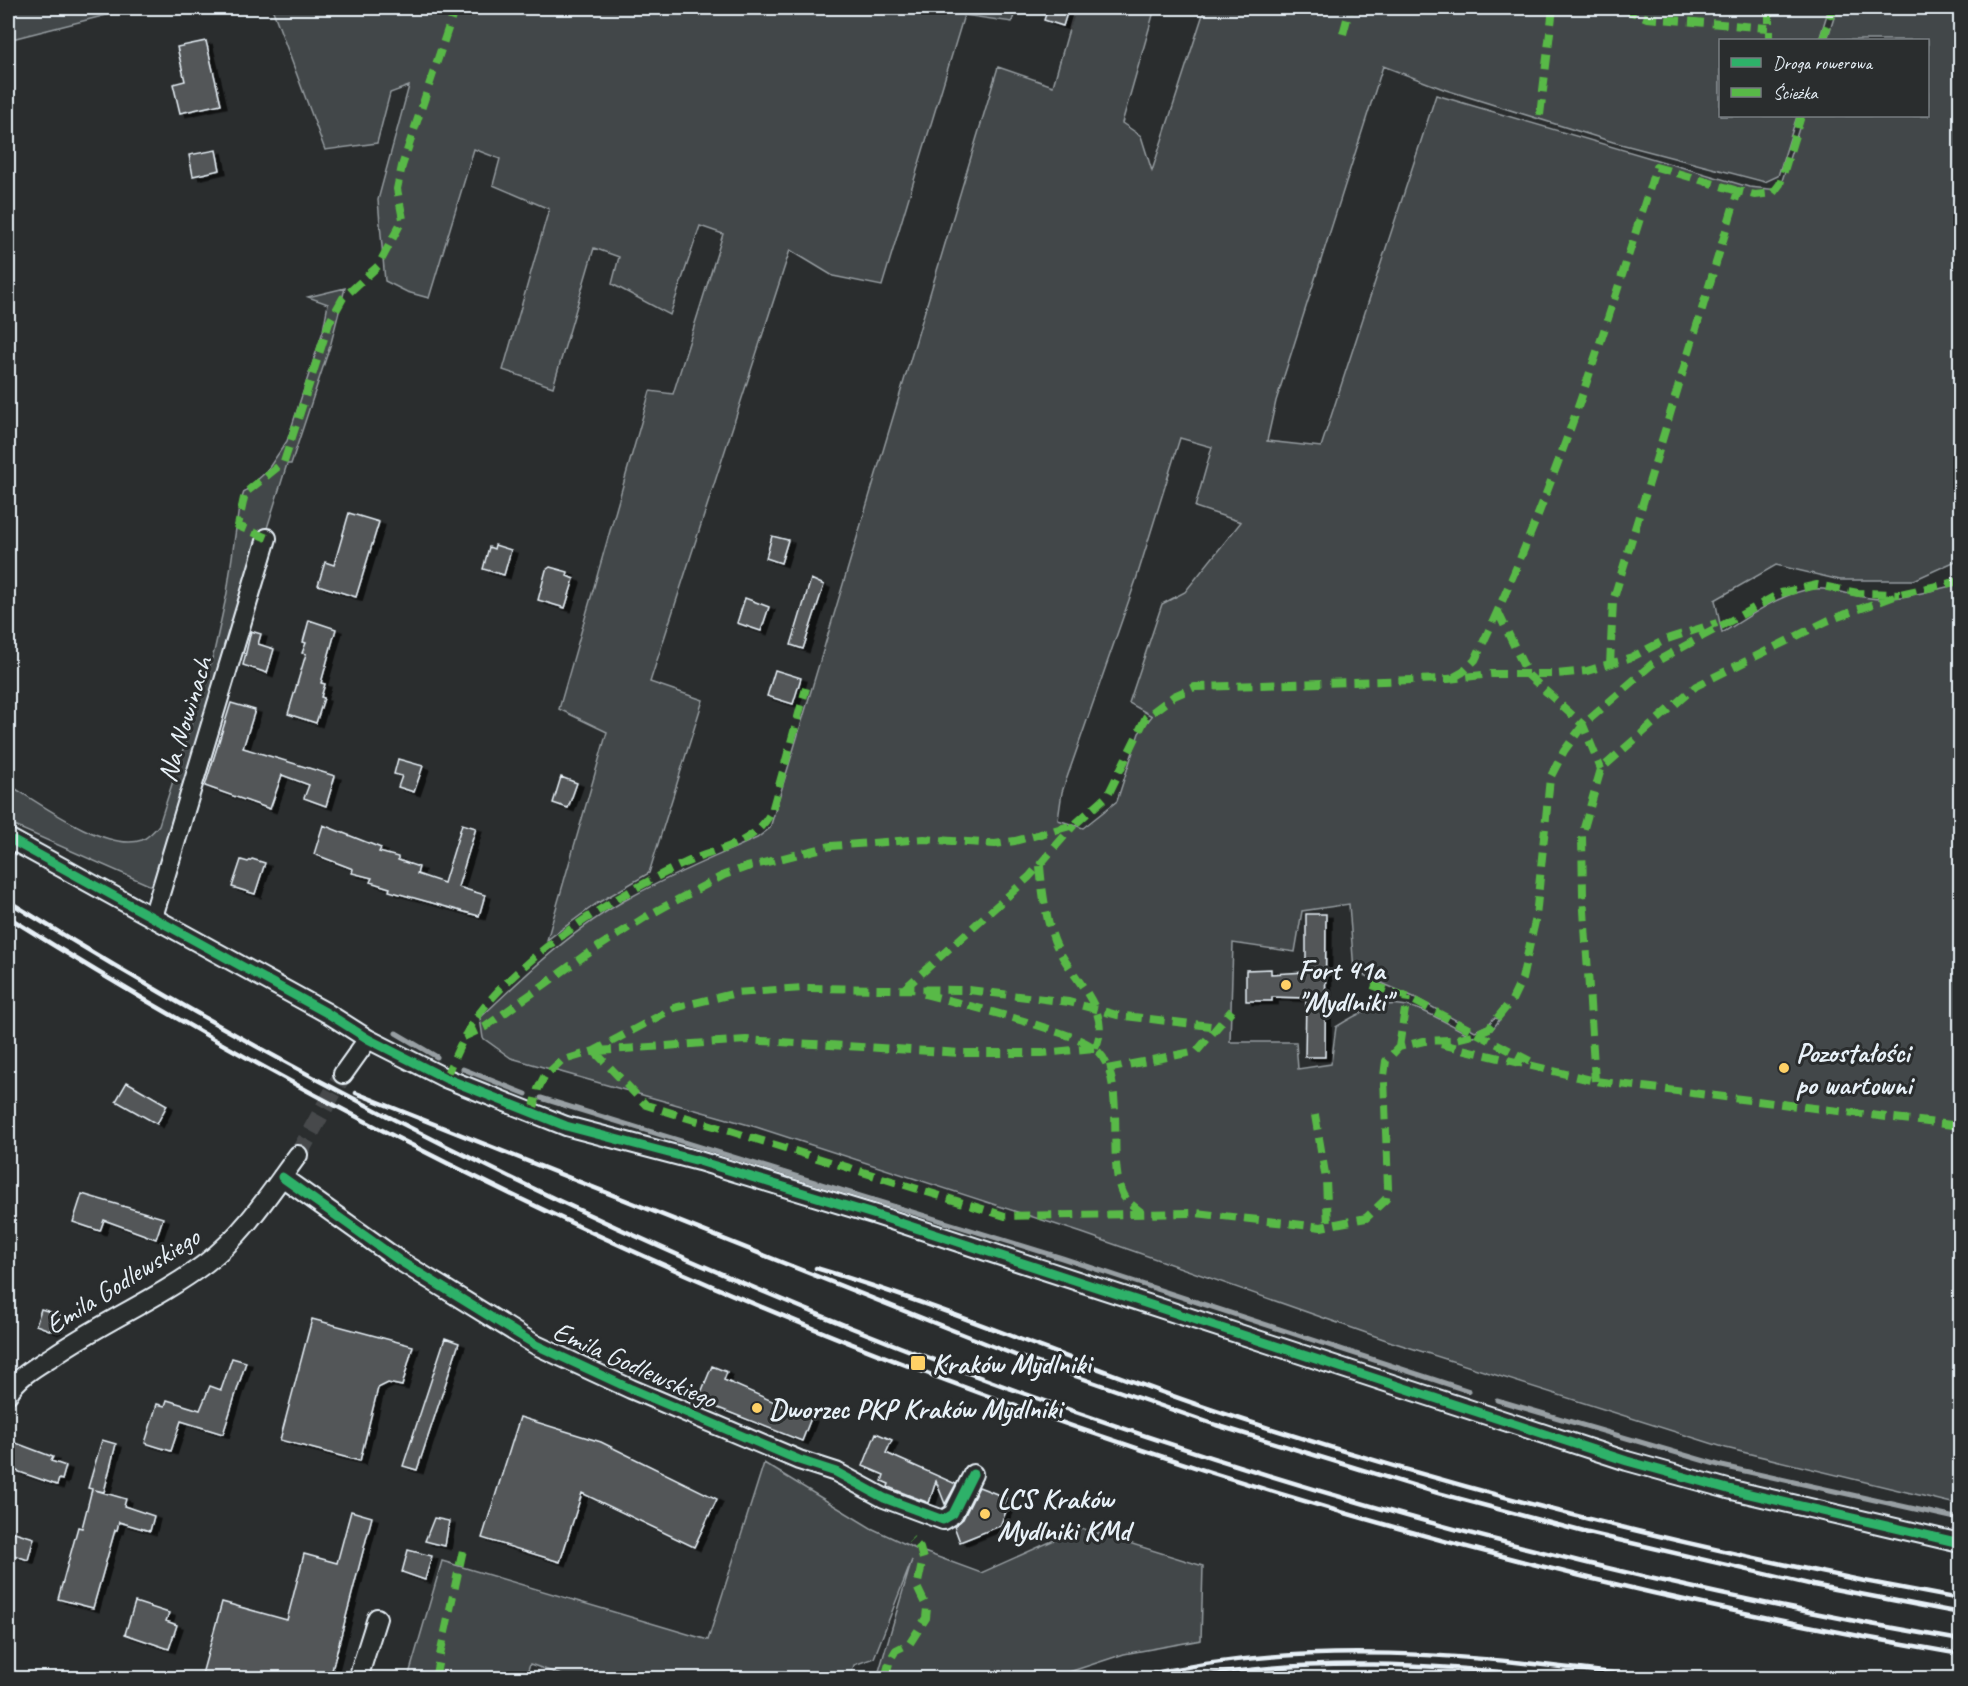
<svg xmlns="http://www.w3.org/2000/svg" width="1968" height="1686" viewBox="0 0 1968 1686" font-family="Caveat,sans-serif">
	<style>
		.green { fill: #424648; stroke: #959ca0; stroke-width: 1.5; fill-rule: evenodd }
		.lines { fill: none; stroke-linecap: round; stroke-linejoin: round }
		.stream { stroke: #989fa3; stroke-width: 5 }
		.building { fill: #535759; stroke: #e8f1f8; stroke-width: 1.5; filter: url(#shadow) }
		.minor-tunnel { stroke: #464a4c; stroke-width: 18; stroke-dasharray: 18 9; stroke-linecap: butt }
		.minor-casing { stroke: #e8f1f8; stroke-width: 22 }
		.minor { stroke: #2a2d2e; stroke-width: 18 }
		.rail { stroke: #e8f1f8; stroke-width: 4.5 }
		.quiet { stroke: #58b947; stroke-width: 8; stroke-dasharray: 15 8; stroke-linecap: butt }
		.cycleway-casing { stroke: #2a2d2e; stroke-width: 13 }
		.cycleway { stroke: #2db169; stroke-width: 9 }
		.poi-dot { fill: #ffd166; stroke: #2a2d2e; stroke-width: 2 }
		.labels { text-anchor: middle; stroke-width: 6; stroke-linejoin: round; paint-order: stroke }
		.street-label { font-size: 28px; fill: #e8f1f8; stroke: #2a2d2e }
		.poi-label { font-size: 28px; font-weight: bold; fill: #e8f1f8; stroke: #2a2d2e; text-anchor: start }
	</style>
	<defs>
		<filter id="shadow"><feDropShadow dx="6" dy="3.5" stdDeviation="0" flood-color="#0009"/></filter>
	</defs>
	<rect width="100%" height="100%" fill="#2a2d2e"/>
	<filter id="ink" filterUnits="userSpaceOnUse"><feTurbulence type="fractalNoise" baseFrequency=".0167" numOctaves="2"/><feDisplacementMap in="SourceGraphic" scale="12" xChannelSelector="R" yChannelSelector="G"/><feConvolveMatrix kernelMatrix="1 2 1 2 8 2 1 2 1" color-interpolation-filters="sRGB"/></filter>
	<g filter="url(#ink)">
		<path class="green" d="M 8,8 L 134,8 L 8,40 Z
			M 272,8 L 1016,8 L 1012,22 L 964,15 L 882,286 L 833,276 L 790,250 L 650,682 L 703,700 L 649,873 L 596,904 L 547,940 L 607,732 L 559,709 L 650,391 L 673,394 L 723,234 L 700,226 L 670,315 L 612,284 L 619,257 L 594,248 L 553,387 L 503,370 L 549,209 L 493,185 L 500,159 L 474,149 L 429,298 L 407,292 L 385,281 L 378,200 L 409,86 L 390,93 L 377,143 L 325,150 Z
			M 1075,8 L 1155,8 L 1122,123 L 1141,136 L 1152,171 L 1205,8 L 1829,8 L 1819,40 L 1720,40 L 1720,116 L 1797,116 L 1778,176 L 1765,182 L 1613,142 L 1446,90 L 1383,66 L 1276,401 L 1267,441 L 1321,447 L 1436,95 L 1749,187 L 1779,190 L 1803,116 L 1928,116 L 1928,40 L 1827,40 L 1837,8 L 1960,8 L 1960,559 L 1914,580 L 1840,580 L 1776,565 L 1715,600 L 1722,633 C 1749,617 1780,593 1812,589 C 1837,587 1859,600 1884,599 C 1909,598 1936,589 1960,584 L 1960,1505 L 1726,1448 L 1392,1342 L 1082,1233 L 756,1127 L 511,1058 L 483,1038 L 480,1018 C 526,974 575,927 631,897 C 671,875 715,857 757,838 L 770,828 L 998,67 L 1053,86 ZM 1180,438 L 1212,447 L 1195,507 L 1241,522 L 1185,592 L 1162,604 L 1129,703 L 1152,716 L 1139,733 L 1117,801 L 1083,828 L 1058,820 L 1062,792 L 1136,580 ZM 1349,904 L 1354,971 L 1416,998 L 1475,1031 L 1488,1025 L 1494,1018 L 1500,1019 L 1492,1030 L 1474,1037 C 1414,1007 1399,987 1336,1027 L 1331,1064 L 1298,1069 L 1296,1042 L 1230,1042 L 1233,943 L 1295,952 L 1302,911 Z
			M 345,288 L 331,343 L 291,464 L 287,464 L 156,885 L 149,885 L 8,823 L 8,784 C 37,802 107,853 142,840 C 149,837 154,831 159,825 L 214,652 L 227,593 L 239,507 L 244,492 L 266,472 L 287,441 L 323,331 L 328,304 L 308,297 Z
			M 764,1463 L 871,1528 L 916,1549 L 981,1573 L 1081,1528 L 1203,1566 L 1201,1640 L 1124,1654 L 1051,1678 L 877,1678 L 912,1560 L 874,1658 L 854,1665 L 850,1678 L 563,1678 L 564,1676 L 530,1664 L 525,1678 L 408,1678 L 442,1561 L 708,1640 Z"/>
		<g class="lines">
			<path class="stream" d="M 396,1033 L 437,1057
				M 463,1069 L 526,1094
				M 541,1098 L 1062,1258 L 1469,1391
				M 1497,1400 L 1722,1466 L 1960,1519"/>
		</g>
		<path class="building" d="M 1048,8 L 1067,13 L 1063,26 L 1044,20 Z
			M 206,41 L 221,104 L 180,113 L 173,84 L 185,81 L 177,47 Z
			M 216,150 L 220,170 L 193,176 L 189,155 Z
			M 349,513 L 379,522 L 356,597 L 318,585 L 325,562 L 334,565 Z
			M 772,536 L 788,540 L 781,563 L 766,558 Z
			M 495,545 L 511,550 L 504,575 L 483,569 L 489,547 L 494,549 Z
			M 550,567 L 568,572 L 567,576 L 574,579 L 565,608 L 538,600 L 546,570 Z
			M 811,579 L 824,585 L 803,649 L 791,645 Z
			M 745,598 L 769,607 L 761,631 L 737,623 Z
			M 309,620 L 336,629 L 321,683 L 325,684 L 321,697 L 324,698 L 316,723 L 288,714 L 306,654 L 302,653 L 306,643 L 303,642 Z
			M 251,631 L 261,634 L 258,644 L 274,649 L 267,673 L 243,665 Z
			M 775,670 L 801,678 L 793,704 L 767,696 Z
			M 231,703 L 255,710 L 243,748 L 335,776 L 326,806 L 304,798 L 309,785 L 282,775 L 270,809 L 205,786 Z
			M 398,759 L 423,766 L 414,792 L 398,787 L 402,776 L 394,774 Z
			M 561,777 L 577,783 L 568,808 L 553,803 Z
			M 462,824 L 476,828 L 458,887 L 485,895 L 479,916 L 389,891 L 390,888 L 370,882 L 372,878 L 352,873 L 353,869 L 314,854 L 323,825 L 381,848 L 379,852 L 398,857 L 398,860 L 419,867 L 417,874 L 444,883 Z
			M 252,859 L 265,863 L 255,894 L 232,887 L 241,860 L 248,862 Z
			M 1306,914 L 1326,914 L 1325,1057 L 1305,1057 L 1306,998 L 1272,997 L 1272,1001 L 1246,1001 L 1246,970 L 1271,969 L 1271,974 L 1306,972 Z
			M 127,1082 L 167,1105 L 157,1124 L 116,1101 Z
			M 82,1194 L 163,1218 L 156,1239 L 104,1220 L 100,1231 L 73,1222 Z
			M 41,1309 L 60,1315 L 56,1329 L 52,1331 L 36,1325 Z
			M 312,1319 L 413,1346 L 402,1386 L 388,1383 L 378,1388 L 360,1461 L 280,1440 Z
			M 445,1338 L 459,1343 L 417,1470 L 403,1466 Z
			M 232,1358 L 246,1362 L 223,1434 L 181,1421 L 171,1451 L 145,1443 L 157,1404 L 165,1406 L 167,1400 L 200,1410 L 210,1386 L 221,1390 Z
			M 712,1366 L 727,1372 L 724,1380 L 811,1418 L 802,1441 L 698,1400 Z
			M 520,1417 L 601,1442 L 717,1499 L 694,1547 L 582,1493 L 560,1562 L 482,1538 Z
			M 876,1433 L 892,1440 L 886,1453 L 956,1484 L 945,1504 L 936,1481 L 929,1503 L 888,1487 L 889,1484 L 882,1481 L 884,1475 L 863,1466 Z
			M 8,1440 L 53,1457 L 51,1461 L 66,1466 L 62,1480 L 59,1479 L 57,1485 L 8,1468 Z
			M 102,1440 L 116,1444 L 104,1492 L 95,1490 L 126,1499 L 124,1506 L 154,1516 L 150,1531 L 119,1522 L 117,1530 L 115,1530 L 93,1608 L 58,1599 L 78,1527 L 82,1528 L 92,1489 L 88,1488 Z
			M 979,1487 L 1007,1498 L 1003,1508 L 1007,1509 L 1000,1526 L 960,1542 L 954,1526 L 963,1519 Z
			M 351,1511 L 372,1517 L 330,1678 L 201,1678 L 222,1602 L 287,1620 L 304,1554 L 337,1563 Z
			M 434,1518 L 449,1521 L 445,1546 L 425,1541 Z
			M 8,1530 L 34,1538 L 28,1560 L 8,1553 Z
			M 408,1550 L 432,1556 L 425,1580 L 402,1572 Z
			M 135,1602 L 169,1613 L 166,1621 L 177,1625 L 169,1649 L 125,1634 Z"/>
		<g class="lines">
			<path class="minor-tunnel" d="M 298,1155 L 343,1074"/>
			<defs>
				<path id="minor" d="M 8,838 L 327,1013 L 368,1039 L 445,1078 L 566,1126 L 699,1161 L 876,1215 L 1627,1461 L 1728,1489 L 1960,1543
					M 153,917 L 267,538
					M 343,1074 L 368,1039
					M 282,1177 L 400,1261 L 536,1345 L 631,1389 L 799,1460 L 836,1472 L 884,1498 L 943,1520 L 953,1514 L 973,1474
					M 8,1394 C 17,1377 37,1366 53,1356 C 102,1322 158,1299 206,1263 C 244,1234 270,1193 298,1155
					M 358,1678 L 377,1618"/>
			</defs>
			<use href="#minor" class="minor-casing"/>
			<use href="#minor" class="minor"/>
			<path class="rail" d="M 8,901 C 605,1272 1267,1522 1960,1640
				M 8,917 C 602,1289 1270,1537 1960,1654
				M 356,1093 L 1015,1355 L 1216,1425 L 1438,1493 L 1584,1532 L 1813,1585 L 1960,1613
				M 816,1268 C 953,1309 1086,1368 1222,1413 C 1464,1492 1710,1554 1960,1599
				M 1131,1678 C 1310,1636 1472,1655 1652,1678
				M 1191,1678 C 1312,1657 1433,1663 1554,1678"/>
			<path class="quiet" d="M 1622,8 L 1647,18 L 1768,28
				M 1769,8 L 1769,40
				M 1343,34 L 1350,8
				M 1823,40 L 1833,8
				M 1540,115 L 1553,8
				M 267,538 L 238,526 L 245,493 L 284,462 L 329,323 L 343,298 L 378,266 L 403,219 L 397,189 L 402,166 L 455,8
				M 1498,612 L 1528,675 L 1583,725 L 1601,769
				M 1610,665 L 1613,601 L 1738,191 L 1755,195 L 1773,193 L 1780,184 L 1801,116
				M 1454,677 L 1463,672 L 1475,660 C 1551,501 1604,335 1656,167 L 1738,191
				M 1040,866 C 1042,889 1045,913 1052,934 C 1063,973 1116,1008 1095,1048
				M 1372,985 L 1407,997 L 1530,1061
				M 904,989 L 1029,877 L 1074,825
				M 924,994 C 967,1005 1010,1016 1052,1030 C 1066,1035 1082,1039 1094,1048 C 1129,1074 1106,1157 1122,1193 C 1125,1201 1135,1207 1141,1212
				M 463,1037 L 485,1027 L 584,956 L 649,915 L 724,875 L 747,867 L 831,846 L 924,839 L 995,844 L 1015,841 L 1074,825 L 1108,795 L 1146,717 L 1174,696 L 1195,687 L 1448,679 L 1491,674 L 1557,674 L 1587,671 L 1632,657 L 1667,639 L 1717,623
				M 1441,1044 L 1595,1081 L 1960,1126
				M 1399,1047 L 1407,997
				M 594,1051 L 646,1105 L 1005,1216 L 1196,1213 L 1321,1227 L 1366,1218 L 1386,1199 L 1388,1188 L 1384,1076 L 1386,1061 L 1399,1047 L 1424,1041 L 1452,1040 L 1473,1035 L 1489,1028 L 1512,1000 L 1522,979 L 1536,917 L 1550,778 L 1564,751 L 1583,725 L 1652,664 L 1781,593 L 1817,585 L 1858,593 L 1900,594
				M 597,1051 L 746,1040 L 962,1053 L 1042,1053 L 1095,1048
				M 1107,1069 L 1197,1051 L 1232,1010
				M 445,1078 C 456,1055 465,1031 482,1010 C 529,950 616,895 685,863 C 719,847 753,847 772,811 L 806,688
				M 1595,1081 L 1583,895 L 1582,835 L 1601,769 L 1696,686 L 1827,621 L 1900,594 L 1960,581
				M 533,1113 L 538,1089 L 544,1077 L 561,1061 L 594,1051 L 674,1008 L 736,993 L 802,988 L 969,990 L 1069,1002 L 1117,1015 L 1218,1027
				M 1315,1115 L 1326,1179 L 1328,1226
				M 435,1678 L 463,1550
				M 885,1678 L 890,1660 L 896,1650 L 910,1643 L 926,1618 L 927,1608 L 917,1587 L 923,1559 L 920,1548 L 911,1539"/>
			<defs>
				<path id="cycleway" d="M 8,838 L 327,1013 L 368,1039 L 445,1078 L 566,1126 L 699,1161 L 876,1215 L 1627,1461 L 1728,1489 L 1960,1543
					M 282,1177 L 400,1261 L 536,1345 L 631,1389 L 799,1460 L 836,1472 L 884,1498 L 943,1520 L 953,1514 L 973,1474"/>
			</defs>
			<use href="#cycleway" class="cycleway-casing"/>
			<use href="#cycleway" class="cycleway"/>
		</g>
	</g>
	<g class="poi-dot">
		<circle cx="1286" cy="985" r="6"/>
		<circle cx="1784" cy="1068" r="6"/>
		<rect x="910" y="1355" width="16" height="16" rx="3"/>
		<circle cx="757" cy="1408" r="6"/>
		<circle cx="985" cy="1514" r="6"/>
	</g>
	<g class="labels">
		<g class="street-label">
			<text transform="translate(184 719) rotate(-73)" y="10">Na Nowinach</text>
			<text transform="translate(122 1280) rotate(-32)" y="10">Emila Godlewskiego</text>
			<text transform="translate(635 1364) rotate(24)" y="10">Emila Godlewskiego</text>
		</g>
		<g class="poi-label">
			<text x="1298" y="979">Fort 41a<tspan x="1298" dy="32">"Mydlniki"</tspan></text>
			<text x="1796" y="1062">Pozostałości<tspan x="1796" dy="32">po wartowni</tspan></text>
			<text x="932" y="1373">Kraków Mydlniki</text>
			<text x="769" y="1418">Dworzec PKP Kraków Mydlniki</text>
			<text x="997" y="1508">LCS Kraków<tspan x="997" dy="32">Mydlniki KMd</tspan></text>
		</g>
	</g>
	<rect width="1968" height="1686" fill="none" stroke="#2a2d2e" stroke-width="30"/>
	<rect x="15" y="15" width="1938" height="1656" fill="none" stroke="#e8f1f8" stroke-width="2" filter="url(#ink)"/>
	<rect x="1719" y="39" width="210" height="78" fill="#2a2d2e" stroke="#767b7f" stroke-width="1.5"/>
	<rect x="1731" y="58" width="30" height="9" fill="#2db169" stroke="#767b7f" stroke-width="1.5"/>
	<text x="1773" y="69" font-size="18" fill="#e8f1f8">Droga rowerowa</text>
	<rect x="1731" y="88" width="30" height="9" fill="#58b947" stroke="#767b7f" stroke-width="1.5"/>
	<text x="1773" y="99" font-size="18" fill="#e8f1f8">Ścieżka</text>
</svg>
